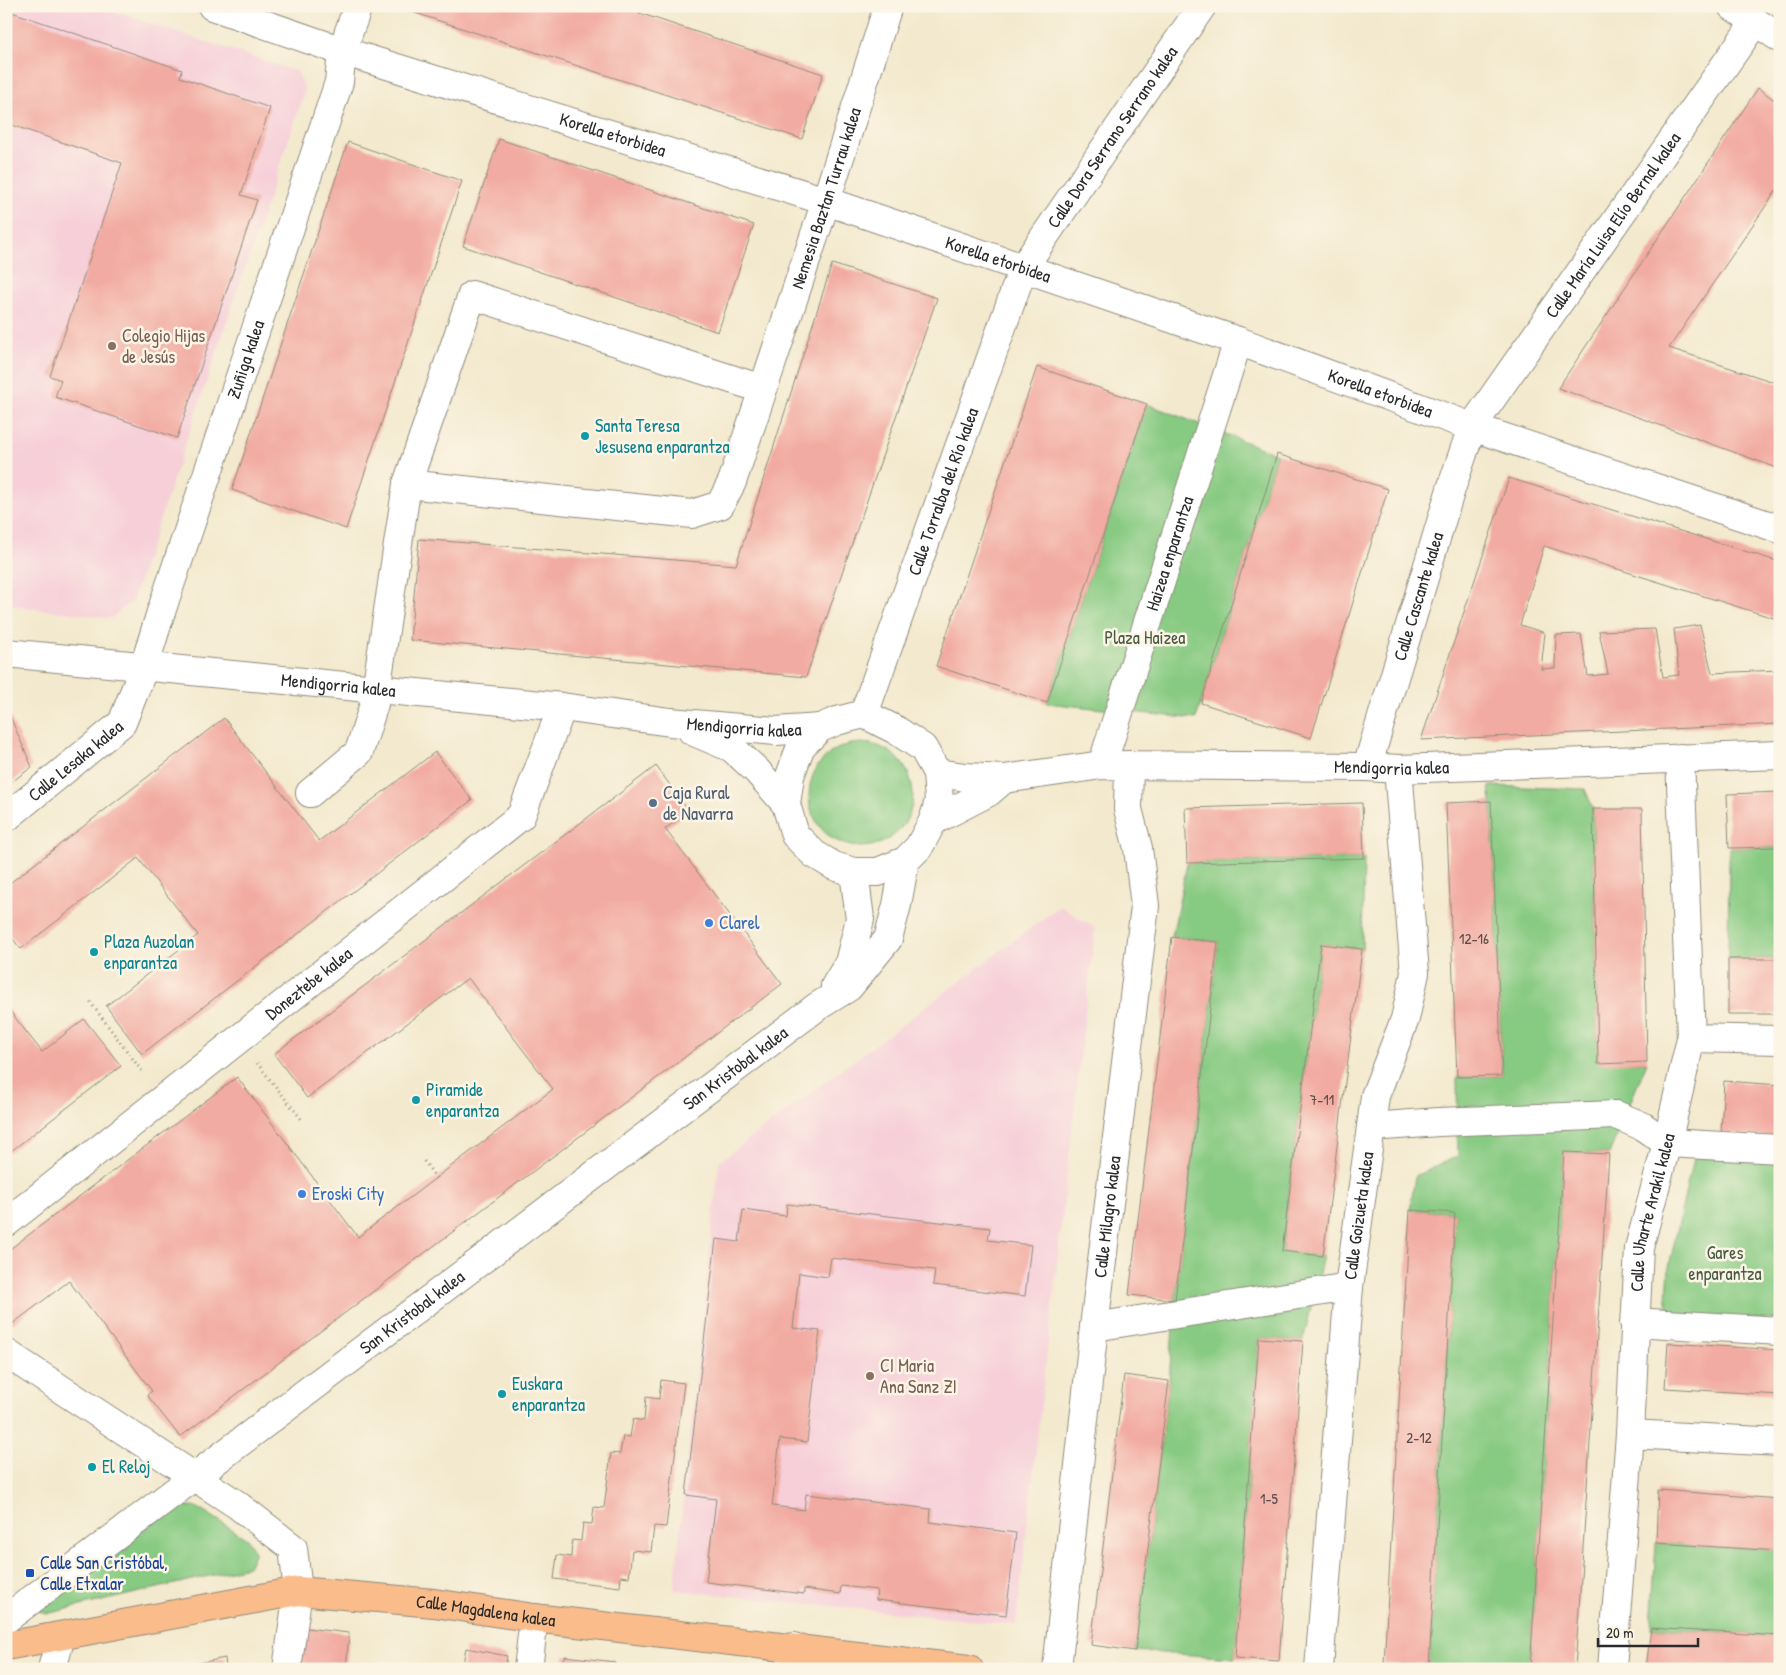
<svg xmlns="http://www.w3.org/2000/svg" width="1786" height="1675" viewBox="0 0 1786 1675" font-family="'Patrick Hand',sans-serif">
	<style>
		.built { fill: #f6cfd9 }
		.green { fill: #87ca82; stroke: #597a56 }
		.building { fill: #f2aba2 }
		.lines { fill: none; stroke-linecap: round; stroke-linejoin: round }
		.minor-casing { stroke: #8f8a7c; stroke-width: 30 }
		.major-casing { stroke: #8f8a7c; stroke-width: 30 }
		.path { stroke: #8f8a7c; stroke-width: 3; stroke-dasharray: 1 4; stroke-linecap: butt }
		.minor { stroke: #fff; stroke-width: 28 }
		.major { stroke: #f9bc8a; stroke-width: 28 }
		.education-dot { fill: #8d6e63; stroke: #fcf5e5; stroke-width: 2 }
		.culture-dot { fill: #0f9aa8; stroke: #fcf5e5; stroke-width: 2 }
		.service-dot { fill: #5c6f8a; stroke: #fcf5e5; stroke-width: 2 }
		.shop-dot { fill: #3f7fe0; stroke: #fcf5e5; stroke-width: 2 }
		.transit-dot { fill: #1a4fb4; stroke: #fcf5e5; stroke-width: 2 }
		.labels { text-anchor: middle; stroke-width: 5; stroke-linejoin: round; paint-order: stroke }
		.number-label { font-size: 15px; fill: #5d4b49 }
		.street-label { font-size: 18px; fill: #2b2b2b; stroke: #fcf5e5 }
		.education-label { font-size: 18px; fill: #785e54; stroke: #fcf5e5; text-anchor: start }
		.culture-label { font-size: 18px; fill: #0d838f; stroke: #fcf5e5; text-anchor: start }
		.park-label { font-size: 18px; fill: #475b45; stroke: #fcf5e5 }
		.service-label { font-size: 18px; fill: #4e5e75; stroke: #fcf5e5; text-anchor: start }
		.shop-label { font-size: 18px; fill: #366cbe; stroke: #fcf5e5; text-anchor: start }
		.transit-label { font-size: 18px; fill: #164399; stroke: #fcf5e5; text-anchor: start }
	</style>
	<rect width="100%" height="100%" fill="#fcf5e5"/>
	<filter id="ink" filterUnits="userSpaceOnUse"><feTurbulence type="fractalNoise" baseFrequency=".02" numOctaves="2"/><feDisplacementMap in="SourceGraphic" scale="10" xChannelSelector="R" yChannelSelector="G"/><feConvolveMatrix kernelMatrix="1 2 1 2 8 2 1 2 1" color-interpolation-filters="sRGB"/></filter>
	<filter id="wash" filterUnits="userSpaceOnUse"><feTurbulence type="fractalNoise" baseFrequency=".0096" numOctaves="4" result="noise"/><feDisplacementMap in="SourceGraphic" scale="20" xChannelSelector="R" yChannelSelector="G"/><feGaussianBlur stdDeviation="1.12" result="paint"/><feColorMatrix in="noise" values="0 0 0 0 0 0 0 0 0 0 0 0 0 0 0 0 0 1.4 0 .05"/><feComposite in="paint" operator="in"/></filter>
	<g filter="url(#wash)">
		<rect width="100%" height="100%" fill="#f3e9ce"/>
		<path class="built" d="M 6,6 L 97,6 L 298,72 L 305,91 L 132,601 L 111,618 L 6,605 Z
			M 1060,906 L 1095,928 L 1016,1625 L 674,1590 L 719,1162 Z"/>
		<path class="green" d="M 1147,404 L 1277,454 L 1196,719 L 1047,703 Z
			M809 795a52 52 0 1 1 104 0a52 52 0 1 1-104 0Z
			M 1489,786 L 1585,789 L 1593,809 L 1598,1063 L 1647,1062 L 1609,1154 L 1564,1152 L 1530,1669 L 1444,1669 L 1429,1667 L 1455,1213 L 1410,1210 L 1415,1176 L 1458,1156 L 1457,1077 L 1502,1076 L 1491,801 Z
			M 1780,847 L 1780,959 L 1728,959 L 1729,848 Z
			M 1364,858 L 1362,949 L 1321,944 L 1282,1250 L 1323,1256 L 1303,1341 L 1259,1338 L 1235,1658 L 1135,1651 L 1169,1381 L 1175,1300 L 1218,942 L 1172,937 L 1187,863 Z
			M 1694,1154 L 1780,1159 L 1780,1319 L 1666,1315 L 1669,1267 Z
			M 194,1506 L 204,1511 L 247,1539 L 253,1548 L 254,1554 L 249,1565 L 243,1568 L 46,1614 L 39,1611 L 37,1607 L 164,1515 L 180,1507 Z
			M 1656,1543 L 1780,1551 L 1780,1636 L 1651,1628 Z"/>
		<g id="blocks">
			<path class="building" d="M 407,6 L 618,6 L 823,74 L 802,139 L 406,10 Z
				M 6,10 L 182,70 L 180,77 L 270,108 L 241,195 L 257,200 L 177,438 L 55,397 L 61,380 L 50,376 L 122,163 L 6,123 Z
				M 1758,88 L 1780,104 L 1780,185 L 1669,348 L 1780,384 L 1780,469 L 1558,388 Z
				M 499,139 L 754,225 L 718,332 L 463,246 Z
				M 348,142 L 462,181 L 346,529 L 232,490 Z
				M 832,264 L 937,298 L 806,677 L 410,640 L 419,539 L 736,565 Z
				M 1037,367 L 1147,404 L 1047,703 L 936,666 Z
				M 1277,454 L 1388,489 L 1311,738 L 1201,703 Z
				M 1509,478 L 1780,562 L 1780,620 L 1544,546 L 1520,625 L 1545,633 L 1541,669 L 1555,668 L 1556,635 L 1581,634 L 1588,676 L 1608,674 L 1599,631 L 1655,629 L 1663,677 L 1679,675 L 1674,629 L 1700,625 L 1712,673 L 1780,670 L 1780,724 L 1421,740 Z
				M 6,714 L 9,714 L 32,767 L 6,786 Z
				M 224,718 L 319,841 L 435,752 L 472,800 L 142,1054 L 106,1006 L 198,935 L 138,858 L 21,949 L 6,931 L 6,886 Z
				M 656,766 L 689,811 L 665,829 L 782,984 L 180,1437 L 147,1395 L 152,1391 L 69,1281 L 11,1325 L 6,1318 L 6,1252 L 237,1077 L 358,1237 L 553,1089 L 468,978 L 307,1098 L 274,1054 Z
				M 1780,792 L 1780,847 L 1729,848 L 1727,794 Z
				M 1491,801 L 1502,1076 L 1457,1077 L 1446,803 Z
				M 1362,803 L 1364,858 L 1187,863 L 1185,808 Z
				M 1593,809 L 1642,809 L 1647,1062 L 1598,1064 Z
				M 1172,937 L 1218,942 L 1175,1300 L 1129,1295 Z
				M 1321,944 L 1362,949 L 1323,1256 L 1282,1251 Z
				M 1728,959 L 1780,959 L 1780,1014 L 1728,1014 Z
				M 6,1006 L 42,1052 L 84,1019 L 121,1066 L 6,1155 Z
				M 1724,1081 L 1780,1085 L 1780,1137 L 1721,1133 Z
				M 1564,1152 L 1609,1154 L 1575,1669 L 1530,1669 Z
				M 787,1204 L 990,1228 L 988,1240 L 1031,1245 L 1025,1296 L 933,1285 L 935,1270 L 831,1258 L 828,1277 L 799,1273 L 793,1328 L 820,1331 L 807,1442 L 780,1439 L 772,1506 L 804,1510 L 806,1494 L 931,1509 L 930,1522 L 1016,1533 L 1006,1615 L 876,1600 L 877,1590 L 841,1586 L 840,1594 L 804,1589 L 804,1594 L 706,1582 L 716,1499 L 686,1495 L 716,1239 L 739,1242 L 743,1210 L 786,1216 Z
				M 1410,1210 L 1455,1213 L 1429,1667 L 1384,1664 Z
				M 1259,1338 L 1303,1341 L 1279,1661 L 1235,1658 Z
				M 1668,1343 L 1780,1350 L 1780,1395 L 1665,1388 Z
				M 1124,1375 L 1169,1381 L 1135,1651 L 1091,1645 Z
				M 661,1380 L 684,1383 L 666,1527 L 654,1526 L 651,1552 L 632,1550 L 629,1577 L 621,1576 L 620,1587 L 554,1579 L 557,1555 L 571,1557 L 572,1540 L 581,1541 L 583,1523 L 592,1524 L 594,1507 L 604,1508 L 611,1453 L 620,1454 L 623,1436 L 630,1437 L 633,1419 L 644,1421 L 646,1397 L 659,1399 Z
				M 1658,1490 L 1780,1499 L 1780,1551 L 1656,1543 Z
				M 306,1628 L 349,1633 L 346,1669 L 301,1669 Z
				M 1651,1628 L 1780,1636 L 1780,1669 L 1646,1669 Z
				M 466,1648 L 507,1656 L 505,1669 L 462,1669 Z
				M 565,1656 L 615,1662 L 614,1669 L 563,1669 Z
				M 225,1658 L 226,1669 L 174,1669 L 174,1668 Z"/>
		</g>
	</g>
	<g filter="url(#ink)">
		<use href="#blocks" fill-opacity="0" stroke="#8f8a7c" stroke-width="1"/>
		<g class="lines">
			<defs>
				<g id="minor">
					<path id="s1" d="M 212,6 L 342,51 L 826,201 L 1238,341 L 1472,427 L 1780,529"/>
					<path d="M 1732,6 L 1780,38"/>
					<path id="s2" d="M 407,484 L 692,514 L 720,505 L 732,482 L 826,201 L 888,6"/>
					<path id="s3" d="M 6,653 L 562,707 L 670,722 L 776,731 L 820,728"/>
					<path id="s4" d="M 864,714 L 1023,268 L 1202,6"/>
					<path d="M 864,714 L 896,730 L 923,748 L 937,773 L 939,801 L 933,821 L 919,847 L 905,861 L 878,872 L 854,872 L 834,866 L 814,854 L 795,835 L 786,804 L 790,776 L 801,746 L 820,728 L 837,721 Z"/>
					<path d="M 692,731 L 732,748 L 757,771 L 786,804"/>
					<path id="s5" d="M 1102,765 L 1238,341"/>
					<path id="s6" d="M 1367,767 L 1451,489 L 1472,427 L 1755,22"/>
					<path id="s7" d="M 937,773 L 965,777 L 1004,779 L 1102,765 L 1367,767 L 1398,769 L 1780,755"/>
					<path d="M 310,793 L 359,752 L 374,704 L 407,484 L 472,295 L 762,389"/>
					<path id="s8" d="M 6,818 L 122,723 L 144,667 L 160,615 L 339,82 L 342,51 L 358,6"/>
					<path d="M 933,821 L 989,792 L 1004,779"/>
					<path d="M 835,986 L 849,963 L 860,919 L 854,872"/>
					<path d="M 1691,1038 L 1780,1040"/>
					<path d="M 1371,1127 L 1439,1122 L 1616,1115 L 1642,1126 L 1667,1143 L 1780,1149"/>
					<path id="s9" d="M 6,1223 L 521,816 L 562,707"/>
					<path d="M 1634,1322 L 1780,1331"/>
					<path d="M 1094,1327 L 1349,1287"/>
					<path d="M 6,1353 L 236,1504 L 293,1548 L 298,1591 L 287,1669"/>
					<path d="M 1630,1434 L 1780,1442"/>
					<path id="s10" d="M 6,1619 L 818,1006 L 849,987 L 888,939 L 897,905 L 905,861"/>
					<path d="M 52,1669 L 61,1636"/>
					<path d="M 528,1669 L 534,1618"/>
					<path d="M 791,1669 L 794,1647"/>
					<path id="s11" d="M 1057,1669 L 1094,1327 L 1145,906 L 1138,848 L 1128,809 L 1129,765"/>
					<path id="s12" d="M 1319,1669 L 1349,1287 L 1371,1127 L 1375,1096 L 1405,1019 L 1415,973 L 1398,769"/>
					<path id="s13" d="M 1612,1669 L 1630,1434 L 1639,1248 L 1667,1143 L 1691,1038 L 1680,758"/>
				</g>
				<g id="major">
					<path id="s14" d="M 6,1646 L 298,1591 L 434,1603 L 534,1618 L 969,1669"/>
				</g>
			</defs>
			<use href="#minor" class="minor-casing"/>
			<use href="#major" class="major-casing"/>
			<path class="path" d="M 90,1002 L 144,1074
				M 257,1063 L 302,1120
				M 424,1161 L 436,1178
				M 467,1221 L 472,1228"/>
			<use href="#minor" class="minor"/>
			<use href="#major" class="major"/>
		</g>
	</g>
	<g class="education-dot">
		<circle cx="112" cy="346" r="5"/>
		<circle cx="870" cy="1376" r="5"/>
	</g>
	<g class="culture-dot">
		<circle cx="585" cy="436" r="5"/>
		<circle cx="94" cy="952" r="5"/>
		<circle cx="416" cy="1100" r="5"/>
		<circle cx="502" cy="1394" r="5"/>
		<circle cx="92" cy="1467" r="5"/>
	</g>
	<circle class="service-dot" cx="653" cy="803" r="5"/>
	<g class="shop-dot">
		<circle cx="709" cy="923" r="5"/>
		<circle cx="302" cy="1194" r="5"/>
	</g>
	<rect class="transit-dot" x="25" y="1568" width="10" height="10" rx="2.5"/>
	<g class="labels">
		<g class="number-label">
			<text x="1474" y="944">12-16</text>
			<text x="1322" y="1105">7-11</text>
			<text x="1419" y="1443">2-12</text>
			<text x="1269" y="1504">1-5</text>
		</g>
		<g class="street-label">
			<text dy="6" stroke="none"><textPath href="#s1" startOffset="421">Korella etorbidea</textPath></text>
			<text dy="6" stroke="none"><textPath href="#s4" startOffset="632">Calle Dora Serrano Serrano kalea</textPath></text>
			<text dy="6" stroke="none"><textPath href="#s2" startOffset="641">Nemesia Baztan Turrau kalea</textPath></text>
			<text dy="6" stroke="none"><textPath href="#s6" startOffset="602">Calle María Luisa Elío Bernal kalea</textPath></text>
			<text dy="6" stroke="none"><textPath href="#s1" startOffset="826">Korella etorbidea</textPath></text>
			<text dy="6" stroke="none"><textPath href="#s8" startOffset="534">Zuñiga kalea</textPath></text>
			<text dy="6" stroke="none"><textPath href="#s1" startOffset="1231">Korella etorbidea</textPath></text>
			<text dy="6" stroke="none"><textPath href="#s4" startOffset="236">Calle Torralba del Río kalea</textPath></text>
			<text dy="6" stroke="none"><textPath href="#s5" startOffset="222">Haizea enparantza</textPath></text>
			<text dy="6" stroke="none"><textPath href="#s6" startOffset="178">Calle Cascante kalea</textPath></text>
			<text dy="6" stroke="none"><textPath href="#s3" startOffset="334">Mendigorria kalea</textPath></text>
			<text dy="6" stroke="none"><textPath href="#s3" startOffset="742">Mendigorria kalea</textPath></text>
			<text dy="6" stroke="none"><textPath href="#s8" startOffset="90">Calle Lesaka kalea</textPath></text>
			<text dy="6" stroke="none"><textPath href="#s7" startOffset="456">Mendigorria kalea</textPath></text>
			<text dy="6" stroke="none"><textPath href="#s9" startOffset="386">Doneztebe kalea</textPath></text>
			<text dy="6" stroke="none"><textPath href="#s10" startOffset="914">San Kristobal kalea</textPath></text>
			<text dy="6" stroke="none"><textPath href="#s13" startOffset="459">Calle Uharte Arakil kalea</textPath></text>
			<text dy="6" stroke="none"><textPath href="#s12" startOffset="455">Calle Goizueta kalea</textPath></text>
			<text dy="6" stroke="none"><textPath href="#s11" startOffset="455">Calle Milagro kalea</textPath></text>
			<text dy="6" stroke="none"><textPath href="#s10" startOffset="509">San Kristobal kalea</textPath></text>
			<text dy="6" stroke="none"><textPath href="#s14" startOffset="486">Calle Magdalena kalea</textPath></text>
		</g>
		<g class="education-label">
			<text x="122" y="342">Colegio Hijas<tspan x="122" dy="21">de Jesús</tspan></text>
			<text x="880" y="1372">CI Maria<tspan x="880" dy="21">Ana Sanz ZI</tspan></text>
		</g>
		<g class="culture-label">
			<text x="595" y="432">Santa Teresa<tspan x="595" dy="21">Jesusena enparantza</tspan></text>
			<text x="104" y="948">Plaza Auzolan<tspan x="104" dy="21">enparantza</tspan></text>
			<text x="426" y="1096">Piramide<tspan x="426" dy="21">enparantza</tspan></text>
			<text x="512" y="1390">Euskara<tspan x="512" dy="21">enparantza</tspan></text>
			<text x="102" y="1473">El Reloj</text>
		</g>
		<g class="park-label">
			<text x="1145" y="644">Plaza Haizea</text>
			<text x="1725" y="1259">Gares<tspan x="1725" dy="21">enparantza</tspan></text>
		</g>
		<g class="service-label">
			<text x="663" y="799">Caja Rural<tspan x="663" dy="21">de Navarra</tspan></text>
		</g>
		<g class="shop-label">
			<text x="719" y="929">Clarel</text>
			<text x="312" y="1200">Eroski City</text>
		</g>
		<g class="transit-label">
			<text x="40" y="1569">Calle San Cristóbal,<tspan x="40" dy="21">Calle Etxalar</tspan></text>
		</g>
	</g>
	<rect width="1786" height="1675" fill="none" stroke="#fcf5e5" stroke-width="25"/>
	<path d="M1598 1638v8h100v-8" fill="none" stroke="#2b2b2b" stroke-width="2.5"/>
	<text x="1606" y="1638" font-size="15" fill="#2b2b2b" stroke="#fcf5e5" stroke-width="4" paint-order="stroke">20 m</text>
</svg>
